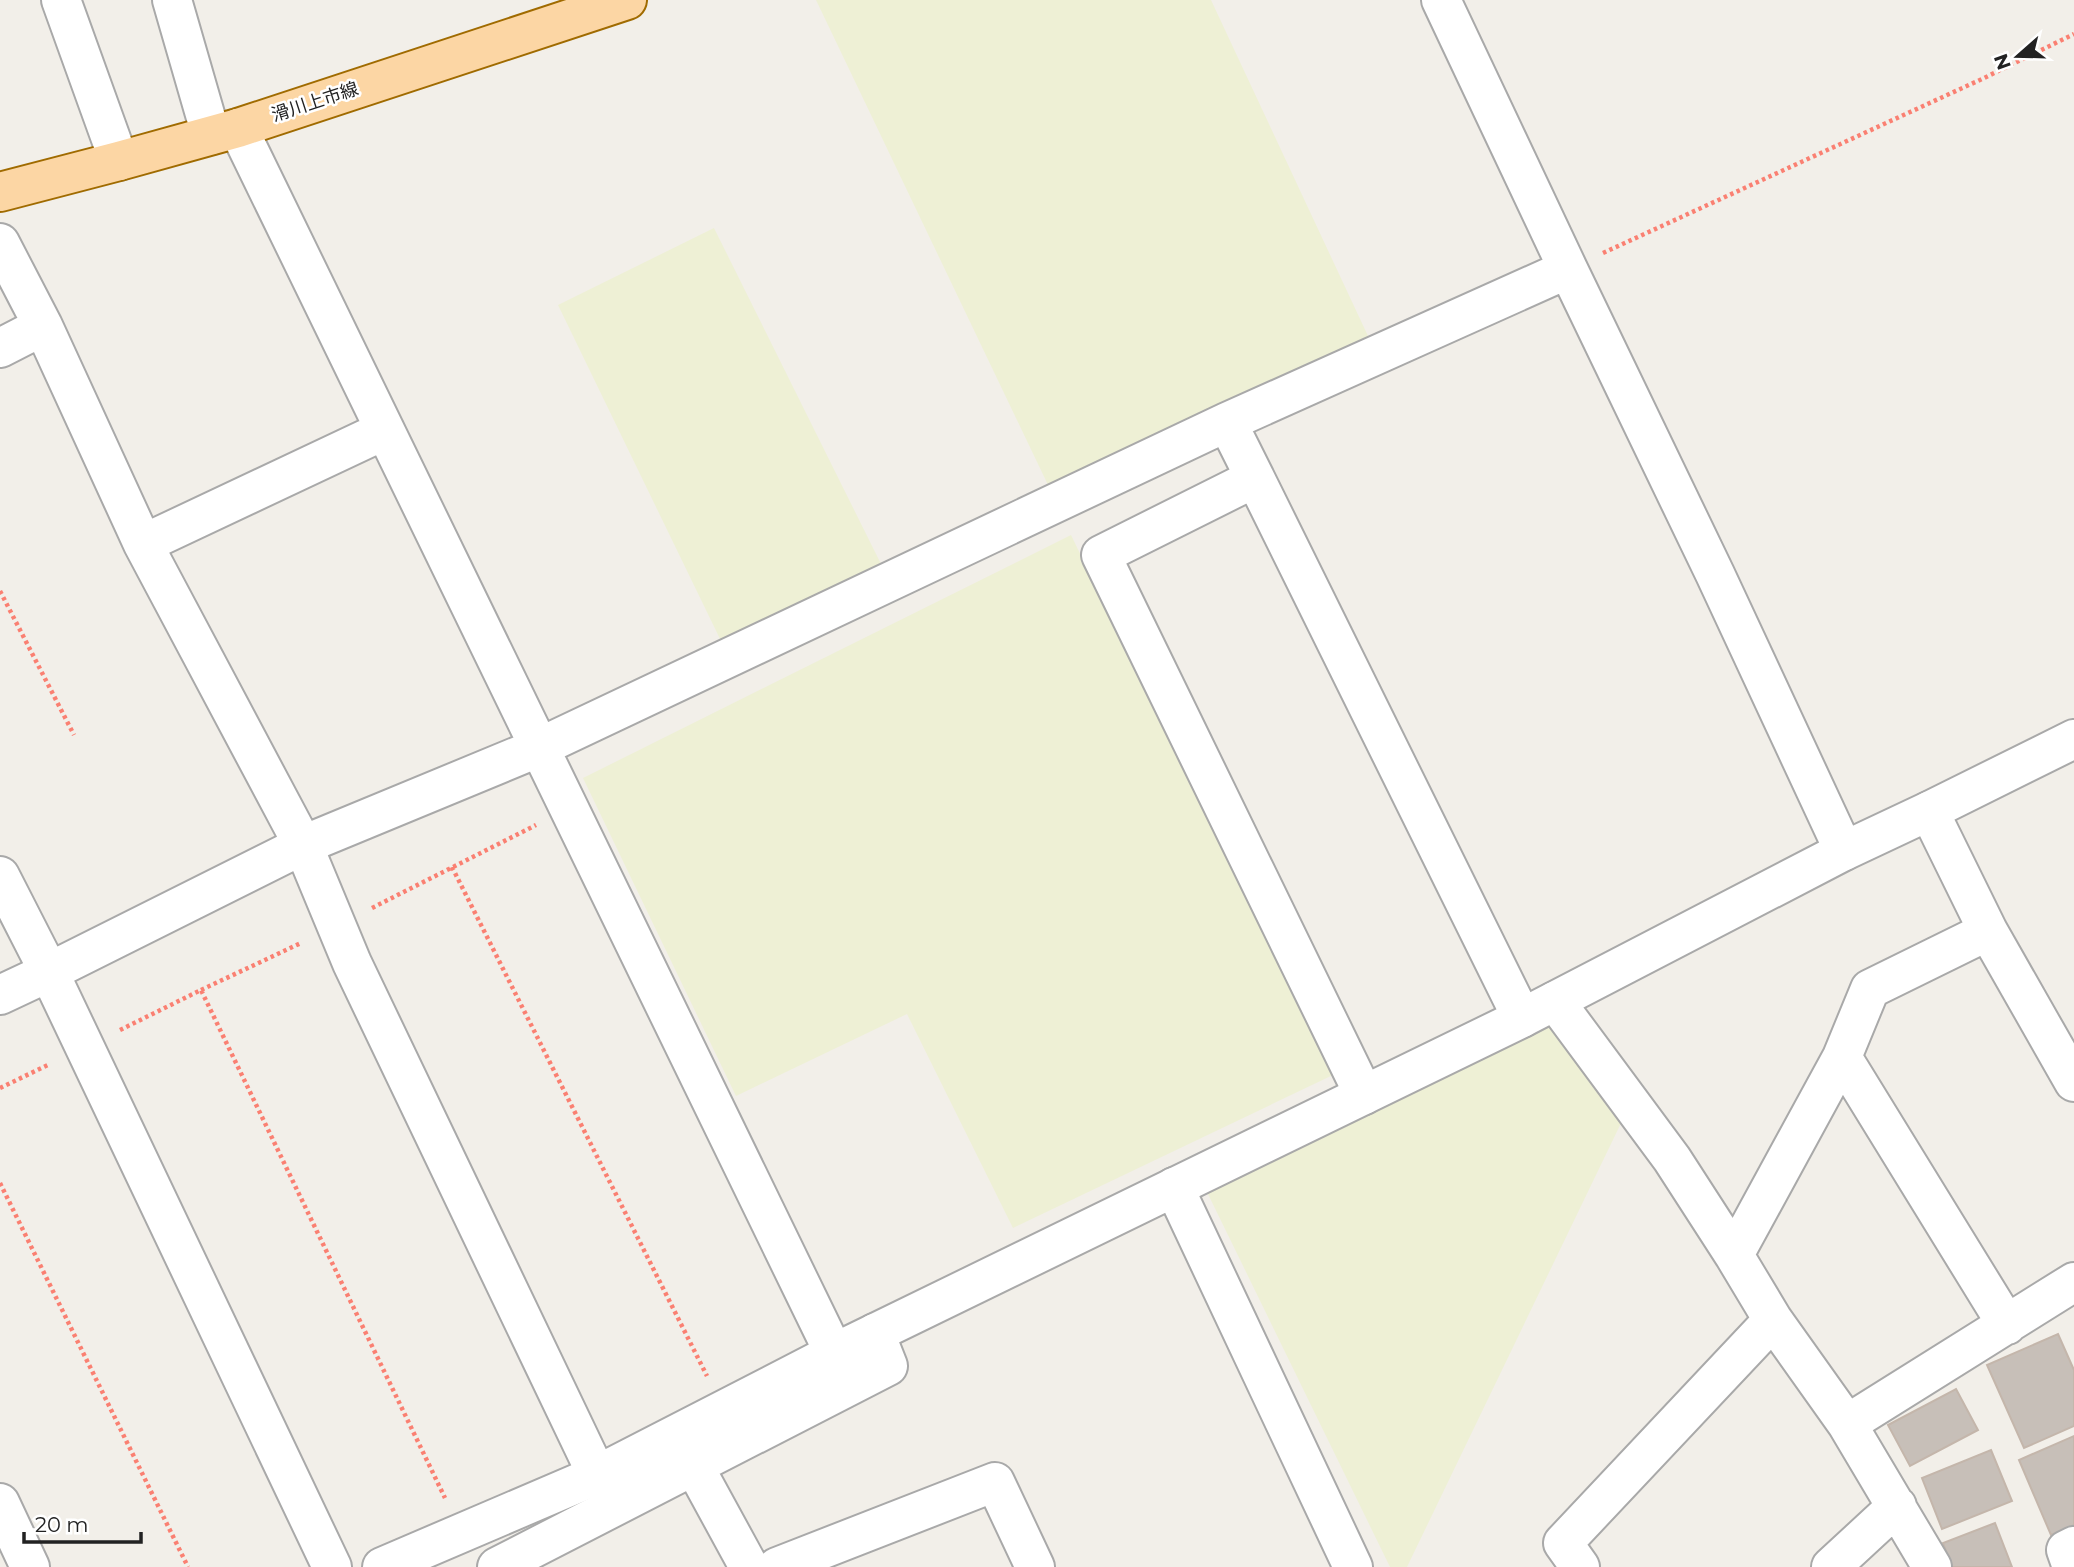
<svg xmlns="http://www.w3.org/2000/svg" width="2074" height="1567" viewBox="0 0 2074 1567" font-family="Montserrat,'Noto Sans JP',sans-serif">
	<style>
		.farmland { fill: #eef0d5 }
		.building { fill: #c7bfb8; stroke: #c4b6ab; stroke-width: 2 }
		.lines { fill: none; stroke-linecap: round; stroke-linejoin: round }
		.minor-casing { stroke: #a9a9a9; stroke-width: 42 }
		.tertiary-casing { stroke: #a9a9a9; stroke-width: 42 }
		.primary-casing { stroke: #a06b00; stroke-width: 42 }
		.path { stroke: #fa8072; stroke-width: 4.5; stroke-dasharray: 3.5 3.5; stroke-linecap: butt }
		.minor { stroke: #fff; stroke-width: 38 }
		.tertiary { stroke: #fff; stroke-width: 38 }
		.primary { stroke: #fcd6a4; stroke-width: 38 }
		.labels { text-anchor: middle; stroke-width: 5; stroke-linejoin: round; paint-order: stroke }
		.street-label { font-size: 18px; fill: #222; stroke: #fff }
	</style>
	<rect width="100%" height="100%" fill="#f2efe9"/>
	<path class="farmland" d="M 816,0 L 1211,0 L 1368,336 L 1049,487 Z
		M 714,228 L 882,566 L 722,643 L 558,305 Z
		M 1071,535 L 1333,1075 L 1013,1228 L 907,1014 L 736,1096 L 583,778 Z
		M 1556,1022 L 1623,1119 L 1407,1567 L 1390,1567 L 1206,1190 Z"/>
	<path class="building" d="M 2058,1334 L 2074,1370 L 2074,1426 L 2024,1448 L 1987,1365 Z
		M 1956,1389 L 1978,1430 L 1910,1466 L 1888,1425 Z
		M 2074,1436 L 2074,1525 L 2051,1535 L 2019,1460 Z
		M 1991,1450 L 2012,1501 L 1942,1529 L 1922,1478 Z
		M 1995,1523 L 2012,1567 L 1952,1567 L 1943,1543 Z"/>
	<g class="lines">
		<defs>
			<path id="minor" d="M 61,0 L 119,161
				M 172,0 L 211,135
				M 1441,0 L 1568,269 L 1715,574 L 1844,851
				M 238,128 L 834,1353
				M 0,243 L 43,326
				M 0,348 L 43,326 L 143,544 L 303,845 L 352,963 L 597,1475
				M 1227,422 L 1255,478 L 1101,555 L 1364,1095
				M 1255,478 L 1522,1018
				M 143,544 L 385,430
				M 1929,811 L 1988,931 L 2074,1082
				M 0,876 L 49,972 L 332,1567
				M 0,995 L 49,972 L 303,845 L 540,747 L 1227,422 L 1568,269
				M 1555,1001 L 1672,1159 L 1734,1255 L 1773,1320 L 1847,1424 L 1932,1567
				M 1842,1057 L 1870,989 L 1988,931
				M 1174,1187 L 1353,1567
				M 1734,1255 L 1842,1057 L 2007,1325
				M 1847,1424 L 2074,1282
				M 683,1446 L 749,1567
				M 0,1503 L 30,1567
				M 497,1567 L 888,1366 L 875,1333
				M 777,1567 L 995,1482 L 1035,1567
				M 1580,1567 L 1563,1543 L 1773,1320
				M 1831,1567 L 1897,1506
				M 2072,1567 L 2066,1550 L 2074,1546"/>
			<path id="tertiary" d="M 382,1567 L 597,1475 L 834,1353 L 1522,1018 L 1844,851 L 1929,811 L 2074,739"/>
			<path id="primary" d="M 0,192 L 119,161 L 238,128 L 627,0"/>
		</defs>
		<use href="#minor" class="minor-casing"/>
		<use href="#tertiary" class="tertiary-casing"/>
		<use href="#primary" class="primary-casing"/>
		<path class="path" d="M 1603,253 L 1982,79 L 2074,34
			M 0,591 L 74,735
			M 452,867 L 707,1376
			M 372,908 L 536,825
			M 201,990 L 301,943
			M 120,1030 L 201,990 L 445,1498
			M 0,1088 L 50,1064
			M 0,1183 L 188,1567"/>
		<use href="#minor" class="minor"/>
		<use href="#tertiary" class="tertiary"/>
		<use href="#primary" class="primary"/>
	</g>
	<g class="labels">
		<g class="street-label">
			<text transform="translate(315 102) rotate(-18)" y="6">滑川上市線</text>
		</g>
	</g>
	<g transform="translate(2018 56) rotate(250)" stroke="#ffffff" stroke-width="5" paint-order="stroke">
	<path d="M0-5L12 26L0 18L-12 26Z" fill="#222222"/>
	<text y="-10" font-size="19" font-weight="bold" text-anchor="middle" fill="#222222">N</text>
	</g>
	<path d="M24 1532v10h117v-10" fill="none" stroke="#222222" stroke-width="3.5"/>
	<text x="35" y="1532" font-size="21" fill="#222222" stroke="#ffffff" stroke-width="5" paint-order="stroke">20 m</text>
</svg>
